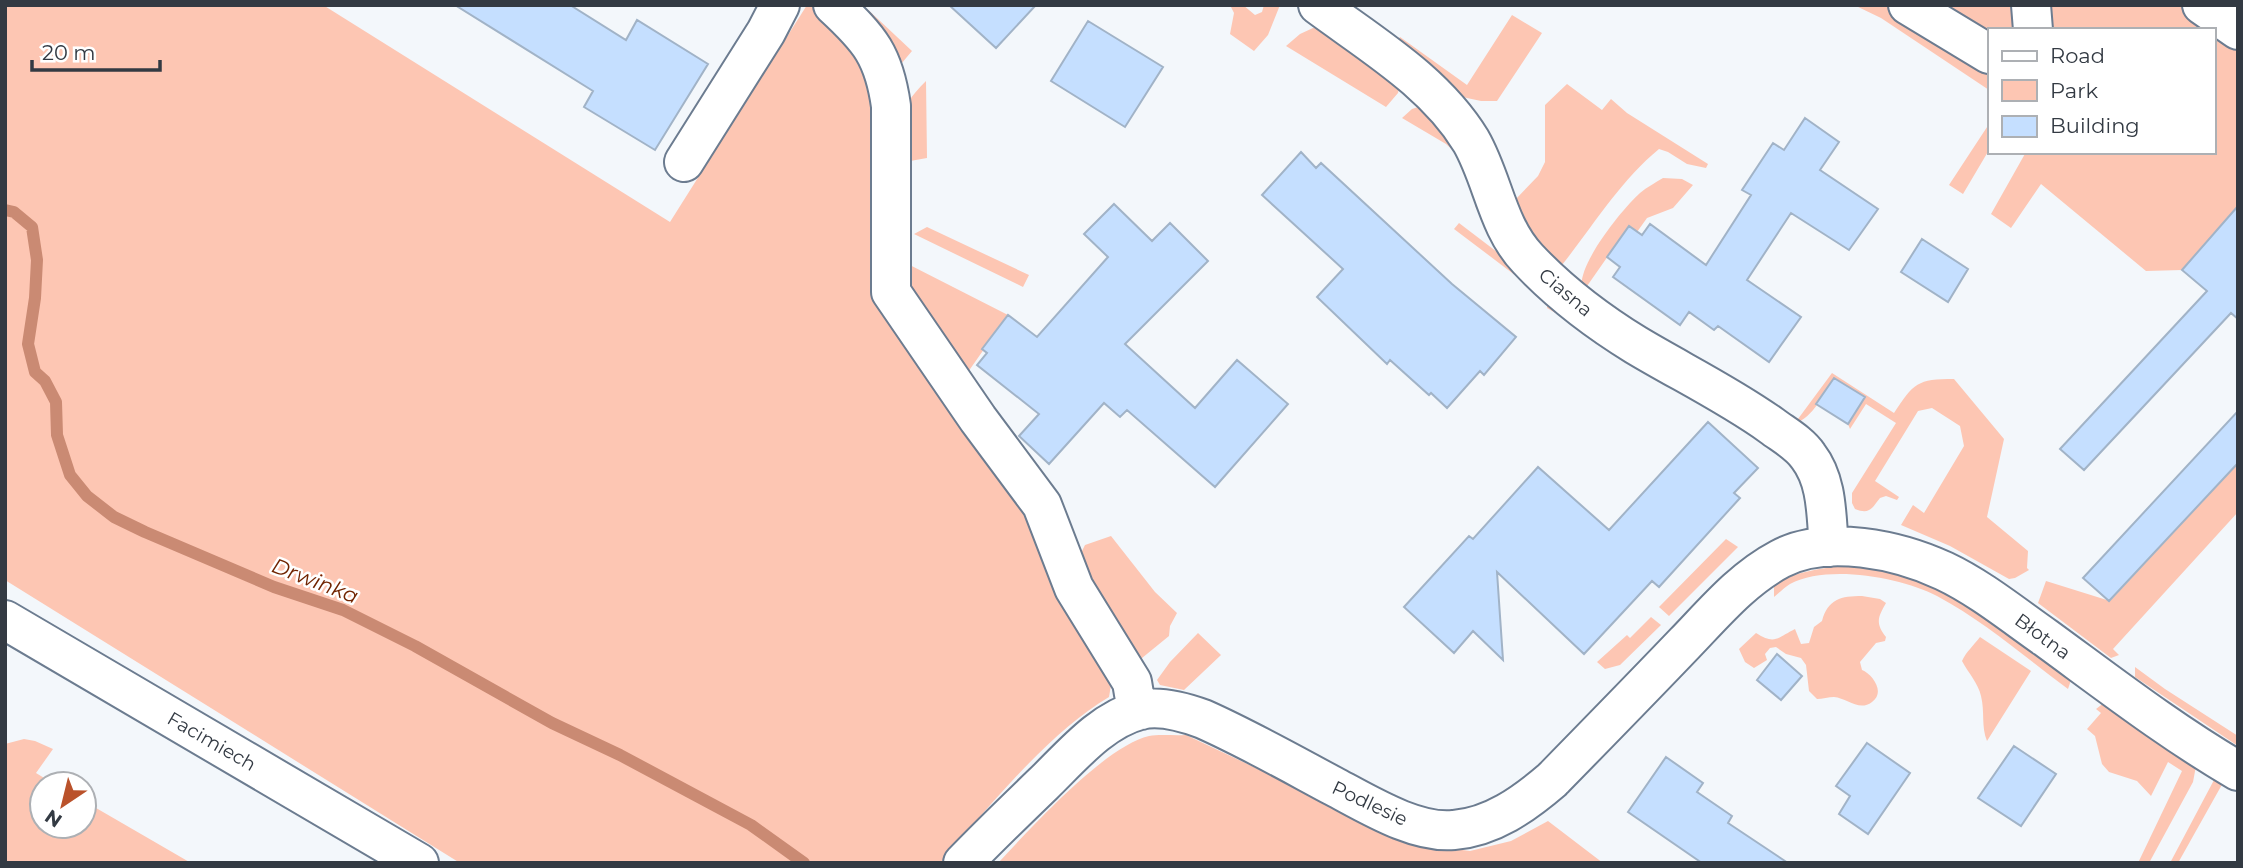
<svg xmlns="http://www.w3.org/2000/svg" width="2243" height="868" viewBox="0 0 2243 868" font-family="Montserrat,sans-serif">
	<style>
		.green { fill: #fdc6b3 }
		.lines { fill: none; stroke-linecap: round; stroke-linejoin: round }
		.stream { stroke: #ca8a73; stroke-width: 12 }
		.building { fill: #c5dfff; stroke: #a1b3c7; stroke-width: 2 }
		.minor-casing { stroke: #6c7c90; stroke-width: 42 }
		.minor { stroke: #fff; stroke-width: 38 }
		.labels { text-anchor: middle; stroke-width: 5; stroke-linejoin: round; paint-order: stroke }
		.street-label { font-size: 19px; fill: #333a43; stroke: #fff }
		.water-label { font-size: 21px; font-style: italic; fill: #712401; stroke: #fff }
	</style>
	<rect width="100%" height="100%" fill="#f3f7fb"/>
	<path class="green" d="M 5,5 L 323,5 L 670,222 L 807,5 L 812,5 L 845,38 L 863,63 L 874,103 L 873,279 L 1038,534 L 1102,662 L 1111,685 L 1109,697 C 1047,734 988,808 940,863 L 460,863 L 5,580 Z
		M 844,5 L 863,5 L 912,51 L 901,64 Z
		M 1230,5 L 1243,5 L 1255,15 L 1262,12 L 1264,5 L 1280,5 L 1268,35 L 1254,51 L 1230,34 L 1234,13 Z
		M 1854,5 L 1884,5 L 1989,72 L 1989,90 L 1881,18 Z
		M 1938,5 L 2020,5 L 2021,30 L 1989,30 L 1989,32 L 1968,18 Z
		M 2047,5 L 2180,5 L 2238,47 L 2238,206 L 2182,270 L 2146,271 L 2041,184 L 2011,228 L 1991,214 L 2026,152 L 2213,152 L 2213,30 L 2045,30 Z
		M 1512,15 L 1542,33 L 1497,101 L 1481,101 L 1453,95 L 1397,42 L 1400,37 L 1467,85 Z
		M 1313,28 L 1323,28 L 1400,84 L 1398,93 L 1386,107 L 1286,46 L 1300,34 Z
		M 926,81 L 927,158 L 899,163 C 900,122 895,112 926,81 Z
		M 1567,84 L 1602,110 L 1611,99 L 1627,113 L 1708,164 L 1706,168 L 1687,164 L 1668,152 L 1659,149 C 1620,181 1593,226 1562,265 L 1555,266 L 1528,241 L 1515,200 L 1538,176 L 1545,162 L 1545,105 Z
		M 1424,105 L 1449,130 L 1480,208 L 1475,207 L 1477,204 L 1458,155 L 1446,144 L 1402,118 L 1412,109 Z
		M 1989,124 L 1989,150 L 1963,194 L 1949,185 Z
		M 1663,178 L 1682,179 L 1693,185 L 1673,208 L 1647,218 L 1637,232 L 1629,226 L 1585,289 L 1599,302 L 1669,345 L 1666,350 C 1647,338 1592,311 1583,292 C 1572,270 1624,207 1640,193 C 1647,187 1655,183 1663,178 Z
		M 1459,223 L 1522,271 L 1716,408 L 1547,308 L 1548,300 L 1454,229 Z
		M 927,227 L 1029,275 L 1023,287 L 914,234 Z
		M 898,259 L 1008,315 L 968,372 L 907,298 Z
		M 1832,373 L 1894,413 C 1914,383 1917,379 1954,379 L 2004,439 L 1987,517 L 2028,551 L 2027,568 L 2029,570 L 2015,578 L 2009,579 L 1950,546 L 1901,525 L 1913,505 L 1924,513 L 1964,446 L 1960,426 L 1932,408 L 1918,411 L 1875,481 L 1899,497 L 1897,500 L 1886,496 L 1880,498 C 1872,508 1870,515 1855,509 L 1852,503 L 1852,493 L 1896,423 L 1866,404 L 1850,429 L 1848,424 L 1865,397 L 1834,378 C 1825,392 1812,419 1795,423 Z
		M 2238,463 L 2238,512 L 2113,649 L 2119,655 L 2111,658 L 2038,603 L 2046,581 L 2110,601 Z
		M 1111,536 L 1155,592 L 1177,613 L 1170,626 L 1169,636 L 1142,658 L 1136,658 L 1086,589 L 1081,553 L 1085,545 Z
		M 1726,539 L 1738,547 L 1669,616 L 1659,607 Z
		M 1841,566 L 1887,569 L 1953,593 L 2072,677 L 2068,689 C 2026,658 1984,621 1937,596 C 1901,577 1827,564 1790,584 C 1785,587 1779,593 1774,597 L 1774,584 C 1796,572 1817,569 1841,566 Z
		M 1862,596 L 1880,599 L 1886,603 C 1878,617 1875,623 1886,637 L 1885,641 L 1876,643 L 1860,662 L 1862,670 C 1872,674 1886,692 1872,702 C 1859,712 1847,698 1834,697 C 1829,697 1822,699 1817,699 L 1809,691 L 1806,665 L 1801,658 L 1786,654 L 1776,647 L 1770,648 L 1765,654 L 1767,660 L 1754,668 L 1745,662 L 1739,649 L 1756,633 C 1775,645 1777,638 1795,629 L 1801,644 L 1809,643 L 1814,627 L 1822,621 C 1828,599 1841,596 1862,596 Z
		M 1651,617 L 1661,625 L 1620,665 L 1605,669 L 1597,662 L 1627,635 L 1630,638 Z
		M 1198,633 L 1221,655 L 1184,690 L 1160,685 L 1157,680 L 1170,662 Z
		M 1980,637 L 2031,671 L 1987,741 C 1981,726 1985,712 1981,696 C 1978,683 1969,674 1962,661 C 1966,652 1974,645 1980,637 Z
		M 2135,667 L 2165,689 L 2238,736 L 2238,746 L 2135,677 Z
		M 2105,702 L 2196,766 L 2193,782 L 2149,863 L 2138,863 L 2182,771 L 2168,762 L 2151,796 L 2137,781 L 2109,772 L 2102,764 L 2095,736 L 2087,729 L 2101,713 L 2096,709 Z
		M 1186,735 L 1417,844 L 1470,851 L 1511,841 L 1548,821 L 1603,863 L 998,863 C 1030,829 1105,746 1149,736 C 1160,734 1175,736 1186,735 Z
		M 24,739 L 35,741 L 53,749 L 36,773 L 54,784 L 42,784 L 42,826 L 84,826 L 84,801 L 191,863 L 5,863 L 5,744 Z
		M 2218,777 L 2224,781 L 2178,863 L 2170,863 L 2214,780 Z"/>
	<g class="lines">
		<path class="stream" d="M 5,210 L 14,212 L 32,227 L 37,260 L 35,298 L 28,344 L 35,372 L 45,381 L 56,402 L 57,435 L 70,475 L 87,496 L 114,517 L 145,532 L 274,587 L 343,610 L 415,646 L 552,723 L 620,755 L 751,825 L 804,863"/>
	</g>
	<path class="building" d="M 455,5 L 570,5 L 626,40 L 637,20 L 708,64 L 655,150 L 584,107 L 593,91 Z
		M 949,5 L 1036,5 L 996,48 Z
		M 1088,21 L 1163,67 L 1125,127 L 1051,81 Z
		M 1805,118 L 1839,142 L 1820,170 L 1878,209 L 1849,250 L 1791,213 L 1747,280 L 1801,317 L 1769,362 L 1718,326 L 1714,330 L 1689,312 L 1680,325 L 1613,277 L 1620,267 L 1607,257 L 1629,226 L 1642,235 L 1650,224 L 1706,265 L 1751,195 L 1742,190 L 1773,143 L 1784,150 Z
		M 1301,152 L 1316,168 L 1321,163 L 1452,284 L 1516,337 L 1484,375 L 1480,371 L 1447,408 L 1431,393 L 1429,395 L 1390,360 L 1387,364 L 1317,297 L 1343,269 L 1262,195 Z
		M 1114,204 L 1152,241 L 1170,223 L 1208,261 L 1125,344 L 1195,408 L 1237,360 L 1288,404 L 1215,487 L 1127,410 L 1120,417 L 1104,403 L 1049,464 L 1019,436 L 1039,414 L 977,365 L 987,353 L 982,349 L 1008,315 L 1037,337 L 1108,257 L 1084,234 Z
		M 2238,206 L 2238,319 L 2231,313 L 2084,470 L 2060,449 L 2207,291 L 2182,270 Z
		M 1922,239 L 1968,269 L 1948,302 L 1901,272 Z
		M 1834,378 L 1865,397 L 1848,424 L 1816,404 Z
		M 2238,411 L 2238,463 L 2109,601 L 2083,578 Z
		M 1708,422 L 1758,468 L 1734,493 L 1740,498 L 1659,587 L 1652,581 L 1584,654 L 1497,572 L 1503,660 L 1473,631 L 1454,653 L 1404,607 L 1469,536 L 1473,539 L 1538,467 L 1609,530 Z
		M 1777,654 L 1802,676 L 1781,700 L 1757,680 Z
		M 1867,743 L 1910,773 L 1868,834 L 1839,814 L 1850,796 L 1836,786 Z
		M 2014,746 L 2056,774 L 2021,826 L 1978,798 Z
		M 1666,757 L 1703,783 L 1697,792 L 1732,816 L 1728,823 L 1788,863 L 1702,863 L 1628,812 Z"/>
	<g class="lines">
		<defs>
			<path id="minor" d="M 833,5 C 870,39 884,56 891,106 L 891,292 L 978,419 L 1042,505 L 1074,588 L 1132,682 L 1134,694 L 1141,710
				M 1318,5 C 1372,45 1435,82 1471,141 C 1493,179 1497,227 1528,259 C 1559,292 1597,321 1636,345 C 1681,372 1729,395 1772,426 C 1784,435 1799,443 1808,456 C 1828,482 1826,516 1829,547
				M 1908,5 L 1989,54
				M 2031,5 L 2033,30
				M 2202,5 L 2238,30
				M 684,162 L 766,32 L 780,5
				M 5,620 L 419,863
				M 963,863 C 989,836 1016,810 1043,784 C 1071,757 1101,720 1140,710 C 1160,705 1184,712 1203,719 C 1248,739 1292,764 1335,787 C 1369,805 1416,834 1454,830 C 1492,827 1524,804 1552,780 C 1596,735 1641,689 1685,643 C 1714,613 1742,579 1780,559 C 1826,534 1899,550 1944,571 C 1980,588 2013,615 2046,638 C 2109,684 2171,732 2238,771"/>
		</defs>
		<use href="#minor" class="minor-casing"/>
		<use href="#minor" class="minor"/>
	</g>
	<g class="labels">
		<g class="street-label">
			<text transform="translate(1566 292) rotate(40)" y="7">Ciasna</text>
			<text transform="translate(2043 636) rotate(36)" y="7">Błotna</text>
			<text transform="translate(212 741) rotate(30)" y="7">Facimiech</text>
			<text transform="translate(1370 803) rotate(25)" y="7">Podlesie</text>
		</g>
		<g class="water-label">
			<text transform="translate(315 581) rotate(21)" y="7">Drwinka</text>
		</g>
	</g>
	<rect width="2243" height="868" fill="none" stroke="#333a43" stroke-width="14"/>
	<rect x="1988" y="28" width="228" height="126" fill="#ffffff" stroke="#adb0b4" stroke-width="2"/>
	<rect x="2002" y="51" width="35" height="10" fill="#ffffff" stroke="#adb0b4" stroke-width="2"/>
	<text x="2050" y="63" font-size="21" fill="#333a43">Road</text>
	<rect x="2002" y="80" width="35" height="21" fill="#fdc6b3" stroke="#adb0b4" stroke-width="2"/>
	<text x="2050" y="98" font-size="21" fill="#333a43">Park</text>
	<rect x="2002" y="116" width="35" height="21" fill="#c5dfff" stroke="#adb0b4" stroke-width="2"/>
	<text x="2050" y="133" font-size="21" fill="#333a43">Building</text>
	<g transform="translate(63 805) rotate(215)"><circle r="33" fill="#ffffff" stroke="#adb0b4" stroke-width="2"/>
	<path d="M0-5L12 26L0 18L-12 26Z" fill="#ba522b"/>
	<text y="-10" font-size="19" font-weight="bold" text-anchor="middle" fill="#333a43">N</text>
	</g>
	<path d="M32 60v10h128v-10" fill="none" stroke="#333a43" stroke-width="3.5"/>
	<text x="42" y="60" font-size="21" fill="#333a43" stroke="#ffffff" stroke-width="5" paint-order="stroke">20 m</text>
</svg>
